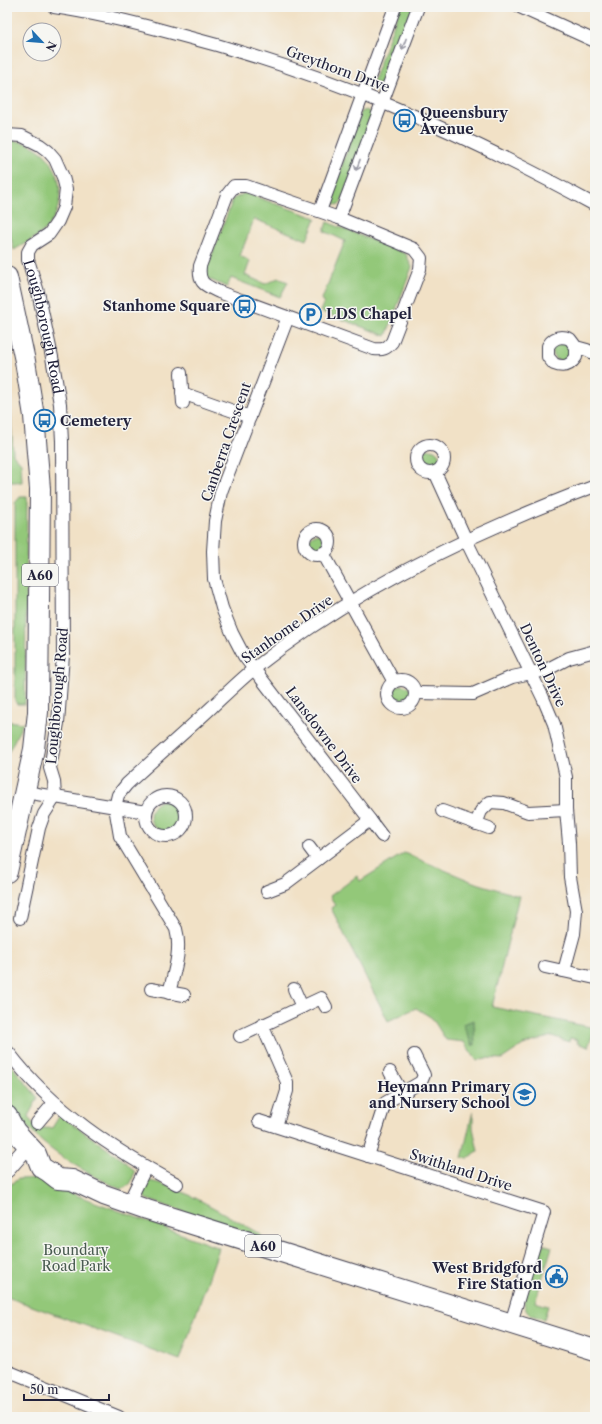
<svg xmlns="http://www.w3.org/2000/svg" width="602" height="1424" viewBox="0 0 602 1424" font-family="'Libre Caslon Text',serif">
	<style>
		.green { fill: #93c879; stroke: #5a755a }
		.forest { fill: #76ac69; stroke: #4c6752 }
		.lines { fill: none; stroke-linecap: round; stroke-linejoin: round }
		.minor-casing { stroke: #413f50; stroke-width: 14 }
		.tertiary-casing { stroke: #413f50; stroke-width: 17 }
		.primary-casing { stroke: #413f50; stroke-width: 22 }
		.minor { stroke: #fff; stroke-width: 12 }
		.tertiary { stroke: #fff; stroke-width: 15 }
		.primary { stroke: #fff; stroke-width: 20 }
		.oneway { stroke: #9c9ca7 }
		.labels { text-anchor: middle; stroke-width: 3; stroke-linejoin: round; paint-order: stroke }
		.shield { fill: #f6f6f2; stroke: #626272; stroke-width: 1 }
		.shield-label { font-size: 13px; font-weight: bold; fill: #22223b }
		.street-label { font-size: 14px; fill: #22223b; stroke: #f6f6f2 }
		.poi-label { font-size: 14px; font-weight: bold; fill: #22223b; stroke: #f6f6f2; text-anchor: start }
		.park-label { font-size: 14px; fill: #4a5c51; stroke: #f6f6f2 }
	</style>
	<rect width="100%" height="100%" fill="#f6f6f2"/>
	<filter id="ink" filterUnits="userSpaceOnUse"><feTurbulence type="fractalNoise" baseFrequency=".025" numOctaves="2"/><feDisplacementMap in="SourceGraphic" scale="8" xChannelSelector="R" yChannelSelector="G"/><feConvolveMatrix kernelMatrix="1 2 1 2 8 2 1 2 1" color-interpolation-filters="sRGB"/></filter>
	<filter id="wash" filterUnits="userSpaceOnUse"><feTurbulence type="fractalNoise" baseFrequency=".012" numOctaves="4" result="noise"/><feDisplacementMap in="SourceGraphic" scale="16" xChannelSelector="R" yChannelSelector="G"/><feGaussianBlur stdDeviation="0.9" result="paint"/><feColorMatrix in="noise" values="0 0 0 0 0 0 0 0 0 0 0 0 0 0 0 0 0 1.4 0 .05"/><feComposite in="paint" operator="in"/></filter>
	<g filter="url(#wash)">
		<rect width="100%" height="100%" fill="#f1e1c6"/>
		<path class="green" d="M 400,7 L 413,7 L 384,86 L 373,81 Z
			M 366,110 L 371,113 L 373,117 L 341,203 L 337,205 L 331,203 L 330,199 L 361,112 Z
			M 7,140 C 13,141 19,141 25,143 C 60,154 70,198 49,225 C 41,236 25,243 14,250 L 7,223 Z
			M 245,193 L 316,218 L 307,240 L 254,219 L 240,256 L 250,261 L 245,275 L 265,284 L 278,278 L 288,282 L 280,297 L 231,278 L 227,287 L 206,278 L 207,268 L 233,199 Z
			M 327,222 L 406,254 L 412,267 L 386,336 L 320,311 L 324,302 L 322,299 L 345,241 L 324,231 Z
			M 564,342 L 572,350 L 569,358 L 563,361 L 555,359 L 552,349 L 554,345 Z
			M 7,398 L 7,400 L 10,400 L 13,454 L 21,463 L 22,482 L 7,482 Z
			M420 459a10 10 0 1 1 20 0a10 10 0 1 1-20 0Z
			M 20,497 L 27,497 L 25,704 L 17,704 L 15,701 L 15,503 Z
			M309 542a8 8 0 1 1 16 0a8 8 0 1 1-16 0Z
			M393 694a9 9 0 1 1 18 0a9 9 0 1 1-18 0Z
			M 7,721 L 23,723 L 7,755 Z
			M150 816a16 16 0 1 1 32 0a16 16 0 1 1-32 0Z
			M 404,853 L 473,882 L 519,896 L 492,1007 L 595,1028 L 588,1047 L 577,1043 L 578,1040 L 570,1038 L 569,1042 L 552,1036 L 523,1045 L 502,1059 L 485,1058 L 477,1061 L 464,1042 L 446,1040 L 432,1018 L 416,1008 L 388,1021 L 331,908 L 335,905 L 330,896 L 357,876 L 360,881 Z
			M 7,1060 L 38,1098 L 28,1116 C 33,1127 40,1129 52,1128 L 60,1115 L 127,1163 L 135,1172 L 130,1185 L 120,1189 C 84,1171 49,1154 23,1122 C 20,1118 14,1113 12,1108 C 6,1092 7,1076 7,1060 Z
			M 473,1111 L 473,1128 L 478,1151 L 468,1158 L 462,1158 Z
			M 42,1178 L 76,1195 L 219,1248 L 180,1360 L 7,1297 L 7,1187 L 18,1179 Z
			M 150,1181 C 186,1188 228,1217 260,1234 L 264,1239 L 146,1199 L 142,1193 L 142,1184 Z
			M 542,1244 L 552,1247 L 535,1302 L 548,1306 L 544,1319 C 531,1315 525,1316 524,1300 Z"/>
		<path class="forest" d="M 474,1020 L 475,1045 L 472,1045 L 463,1024 Z"/>
	</g>
	<g filter="url(#ink)">
		<g class="lines">
			<defs>
				<g id="minor">
					<path d="M 54,7 C 95,13 136,23 176,34 C 326,72 459,131 595,205"/>
					<path d="M 520,7 L 595,41"/>
					<path id="s1" d="M 7,135 L 22,136 L 40,145 L 48,151 L 55,159 L 63,177 L 66,189 L 64,207 L 58,221 L 49,234 L 32,245 L 28,252 L 28,260 L 38,292 L 52,357 L 60,404 L 62,441 L 63,655 L 58,723 L 50,768 L 54,781 L 55,797 L 44,814 L 39,828 L 20,918"/>
					<path d="M 234,186 L 246,186 L 339,218 L 414,249 L 421,258 L 420,269 L 392,342 C 386,349 383,350 374,349 L 219,292 C 205,285 198,284 200,266 L 227,195 Z"/>
					<path d="M 320,211 L 395,7"/>
					<path d="M 339,218 L 418,7"/>
					<path d="M 576,347 L 576,357 C 570,366 564,368 554,364 L 548,357 L 548,346 C 553,338 560,335 570,339 L 576,347 L 587,350 L 595,354"/>
					<path d="M 181,373 L 183,403"/>
					<path d="M 182,393 L 250,417"/>
					<circle cx="430" cy="459" r="14"/>
					<path d="M 435,472 L 466,540 L 543,698 L 554,724 L 566,777 L 566,810 L 569,843 L 570,877 L 576,911 L 574,934 L 564,971"/>
					<circle cx="317" cy="542" r="13"/>
					<path d="M 323,553 L 394,682"/>
					<circle cx="401" cy="694" r="14"/>
					<path d="M 416,693 L 473,694 L 512,677 L 546,670 L 569,658 L 595,651"/>
					<path d="M 25,792 L 146,812"/>
					<circle cx="166" cy="816" r="20"/>
					<path d="M 442,811 L 489,828"/>
					<path d="M 370,820 L 382,836"/>
					<path d="M 476,824 L 481,811 L 490,802 L 504,803 L 528,812 L 566,810"/>
					<path d="M 309,847 L 318,859"/>
					<path d="M 267,891 L 285,884 L 370,820 L 244,656 L 232,633 L 222,608 L 214,579 L 213,551 L 215,521 L 221,492 L 288,317"/>
					<path d="M 545,967 L 595,978"/>
					<path d="M 151,989 L 184,995"/>
					<path d="M 294,989 L 302,1007"/>
					<path d="M 169,993 C 174,972 182,950 176,929 L 120,836 L 115,807 L 118,795 L 127,784 C 155,758 184,733 212,707 C 226,694 240,680 255,668 C 356,588 475,531 595,486"/>
					<path d="M 262,1025 L 287,1082 L 287,1091 L 276,1126"/>
					<path d="M 240,1036 L 321,998 L 326,1007"/>
					<path d="M 9,1053 C 53,1111 114,1150 177,1184"/>
					<path d="M 390,1072 L 402,1093"/>
					<path d="M 259,1121 L 544,1212 L 511,1323"/>
					<path d="M 37,1123 L 54,1103"/>
					<path d="M 368,1156 L 385,1103 L 421,1082 L 424,1075 L 414,1055"/>
					<path d="M 128,1204 L 146,1167"/>
					<path d="M 7,1371 L 119,1417"/>
				</g>
				<path id="tertiary" d="M 7,1170 L 28,1146"/>
				<path id="primary" d="M 7,277 L 25,361 L 34,416 L 40,489 L 38,712 L 34,749 L 7,872
					M 7,1116 L 15,1131 L 36,1154 L 41,1167 L 49,1172 L 58,1179 L 72,1180 L 104,1195 L 147,1210 L 595,1350"/>
			</defs>
			<use href="#minor" class="minor-casing"/>
			<use href="#tertiary" class="tertiary-casing"/>
			<use href="#primary" class="primary-casing"/>
			<use href="#minor" class="minor"/>
			<use href="#tertiary" class="tertiary"/>
			<use href="#primary" class="primary"/>
		</g>
		<defs><path id="oneway-shaft" d="M-6 0H5M1.5-3L5.5 0L1.5 3" fill="none" stroke-width="1.6" stroke-linecap="round" stroke-linejoin="round"/></defs>
		<g class="oneway">
			<use href="#oneway-shaft" transform="translate(404 44) rotate(111)"/>
			<use href="#oneway-shaft" transform="translate(358 165) rotate(111)"/>
		</g>
	</g>
	<defs>
		<symbol id="bus-ring" viewBox="-11 -11 22 22"><circle r="9.5" fill="#f6f6f2" stroke="#1f6fb2" stroke-width="1.5"/><path d="M-5-6H5V4H4V6H2V4H-2V6H-4V4H-5ZM-3.5-4V0h7V-4ZM-3.5 1.2v1.5H-2V1.2ZM2 1.2v1.5H3.5V1.2Z" fill="#1f6fb2"/></symbol>
		<symbol id="parking-ring" viewBox="-11 -11 22 22"><circle r="9.5" fill="#f6f6f2" stroke="#1f6fb2" stroke-width="1.5"/><path d="M-3.5-5.5H1a3.5 3.5 0 0 1 0 7H-1V5.5H-3.5ZM-1-3.4V-.6H.8a1.4 1.4 0 0 0 0-2.8Z" fill="#1f6fb2"/></symbol>
		<symbol id="school-ring" viewBox="-11 -11 22 22"><circle r="9.5" fill="#f6f6f2" stroke="#1f6fb2" stroke-width="1.5"/><path d="M0-5L7-2L0 1L-7-2ZM-4 1L0 2.5L4 1V4Q0 6-4 4Z" fill="#1f6fb2"/></symbol>
		<symbol id="civic-ring" viewBox="-11 -11 22 22"><circle r="9.5" fill="#f6f6f2" stroke="#1f6fb2" stroke-width="1.5"/><path d="M-.6-6.5H3V-4.5H.6V-3L4-1V1h2V6H-6V1h2V-1L-.6-3ZM-1.2 2.5V6h2.4V2.5Z" fill="#1f6fb2"/></symbol>
	</defs>
	<g fill-rule="evenodd">
		<use href="#bus-ring" x="392" y="108" width="25" height="25"/>
		<use href="#bus-ring" x="232" y="294" width="25" height="25"/>
		<use href="#parking-ring" x="298" y="302" width="25" height="25"/>
		<use href="#bus-ring" x="32" y="408" width="25" height="25"/>
		<use href="#school-ring" x="512" y="1082" width="25" height="25"/>
		<use href="#civic-ring" x="544" y="1264" width="25" height="25"/>
	</g>
	<g class="labels">
		<g class="shield">
			<rect x="22" y="564" width="36" height="22" rx="3"/>
			<rect x="245" y="1235" width="36" height="22" rx="3"/>
		</g>
		<g class="shield-label">
			<text x="40" y="580">A60</text>
			<text x="263" y="1251">A60</text>
		</g>
		<g class="street-label">
			<text transform="translate(338 69) rotate(20)" y="5">Greythorn Drive</text>
			<text dy="5" stroke="none"><textPath href="#s1" startOffset="242">Loughborough Road</textPath></text>
			<text transform="translate(226 442) rotate(-71)" y="5">Canberra Crescent</text>
			<text transform="translate(287 629) rotate(-35)" y="5">Stanhome Drive</text>
			<text transform="translate(543 665) rotate(65)" y="5">Denton Drive</text>
			<text transform="translate(57 696) rotate(-85)" y="5">Loughborough Road</text>
			<text transform="translate(324 735) rotate(53)" y="5">Lansdowne Drive</text>
			<text transform="translate(461 1170) rotate(18)" y="5">Swithland Drive</text>
		</g>
		<g class="poi-label">
			<text x="420" y="118">Queensbury<tspan x="420" dy="16">Avenue</tspan></text>
			<text x="230" y="311" text-anchor="end">Stanhome Square</text>
			<text x="326" y="319">LDS Chapel</text>
			<text x="60" y="426">Cemetery</text>
			<text x="510" y="1092" text-anchor="end">Heymann Primary<tspan x="510" dy="16">and Nursery School</tspan></text>
			<text x="542" y="1273" text-anchor="end">West Bridgford<tspan x="542" dy="16">Fire Station</tspan></text>
		</g>
		<g class="park-label">
			<text x="76" y="1255">Boundary<tspan x="76" dy="16">Road Park</tspan></text>
		</g>
	</g>
	<rect width="602" height="1424" fill="none" stroke="#f6f6f2" stroke-width="24"/>
	<g transform="translate(42 42) rotate(116)"><circle r="19" fill="#f6f6f2" stroke="#a1a1a9"/>
	<path d="M0-3L7 15L0 10L-7 15Z" fill="#1f6fb2"/>
	<text y="-6" font-size="11" font-weight="bold" text-anchor="middle" fill="#22223b">N</text>
	</g>
	<path d="M24 1394v6h85v-6" fill="none" stroke="#22223b" stroke-width="2"/>
	<text x="30" y="1394" font-size="12" fill="#22223b" stroke="#f6f6f2" stroke-width="3" paint-order="stroke">50 m</text>
</svg>
